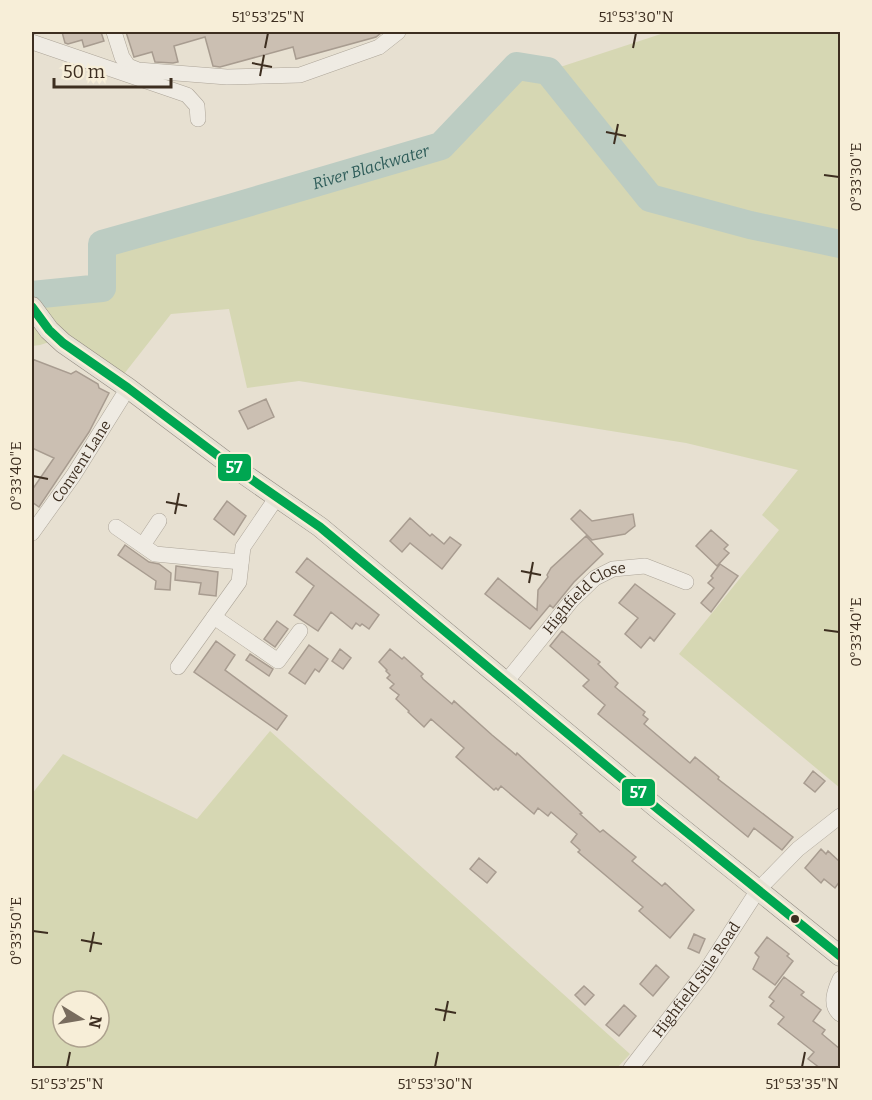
<svg xmlns="http://www.w3.org/2000/svg" width="872" height="1100" viewBox="0 0 872 1100" font-family="Bitter,serif">
	<style>
		.green { fill: #d6d7b3; fill-rule: evenodd }
		.lines { fill: none; stroke-linecap: round; stroke-linejoin: round }
		.river { stroke: #bcccc2; stroke-width: 28 }
		.building { fill: #cbbfb2; stroke: #a89c90; stroke-width: 1.5 }
		.minor-casing { stroke: #ada599; stroke-width: 16 }
		.major-casing { stroke: #928b80; stroke-width: 21 }
		.minor { stroke: #efebe3; stroke-width: 15 }
		.major { stroke: #e6e1d4; stroke-width: 20 }
		.bus-1-casing { stroke: #f7eed8; stroke-width: 14 }
		.bus-1 { stroke: #00a651; stroke-width: 9 }
		.ticks { fill: none; stroke: #3d2e20; stroke-width: 2 }
		.bus-dot { fill: #3d2e20; stroke: #f7eed8; stroke-width: 2 }
		.labels { text-anchor: middle; stroke-width: 4.5; stroke-linejoin: round; paint-order: stroke }
		.street-label { font-size: 15px; fill: #3d2e20; stroke: #f7eed8 }
		.water-label { font-size: 16px; font-style: italic; fill: #2f5d5a; stroke: #f7eed8 }
		.line-badge { stroke: #f7eed8; stroke-width: 2 }
		.badge-label { font-size: 16px; text-anchor: middle; font-weight: bold; fill: #fff }
		.neatline { fill: none; stroke: #3d2e20; stroke-width: 2 }
		.ticks-label { font-size: 15px; text-anchor: middle; fill: #3d2e20 }
	</style>
	<rect width="100%" height="100%" fill="#e7e0d1"/>
	<path class="green" d="M 667,32 L 840,32 L 840,788 L 679,654 L 779,530 L 762,515 L 798,470 L 686,443 L 299,381 L 247,388 L 229,309 L 171,314 L 124,374 L 62,338 L 40,345 L 32,346 L 32,295 L 102,288 L 102,244 L 230,208 L 441,146 L 517,66 L 548,71 Z
		M 270,731 L 630,1054 L 617,1068 L 32,1068 L 32,794 L 63,754 L 197,819 ZM 63,1001 L 99,1001 L 99,1037 L 63,1037 Z"/>
	<g class="lines">
		<path class="river" id="s1" d="M 32,295 L 102,288 L 102,244 L 230,208 L 441,146 L 517,66 L 548,71 L 650,198 L 750,225 L 840,244"/>
	</g>
	<path class="building" d="M 62,32 L 101,32 L 104,41 L 84,47 L 82,40 L 68,44 L 65,43 Z
		M 126,32 L 380,32 L 381,33 L 376,37 L 296,59 L 293,47 L 220,67 L 213,66 L 205,37 L 174,46 L 178,62 L 173,63 L 155,62 L 152,52 L 134,57 Z
		M 32,359 L 71,374 L 76,371 L 98,384 L 99,388 L 109,393 L 89,432 L 39,507 L 32,502 L 32,490 L 54,458 L 32,448 Z
		M 266,399 L 274,417 L 248,429 L 239,411 Z
		M 227,501 L 246,516 L 234,535 L 214,519 Z
		M 580,510 L 592,521 L 633,514 L 635,526 L 625,534 L 592,540 L 571,519 Z
		M 410,518 L 430,536 L 432,534 L 444,544 L 450,537 L 461,545 L 442,569 L 410,543 L 402,552 L 390,541 Z
		M 711,530 L 728,545 L 724,549 L 729,553 L 717,566 L 696,546 Z
		M 586,536 L 603,554 L 574,582 L 553,608 L 550,605 L 530,629 L 485,594 L 498,578 L 537,610 L 538,590 L 548,577 L 547,575 L 551,568 Z
		M 125,545 L 149,562 L 159,564 L 171,573 L 170,590 L 155,589 L 156,581 L 118,555 Z
		M 307,558 L 379,615 L 369,629 L 362,624 L 360,626 L 356,623 L 352,629 L 331,612 L 318,631 L 294,615 L 314,586 L 296,572 Z
		M 720,564 L 738,576 L 711,612 L 701,603 L 714,588 L 708,583 L 713,578 L 711,576 Z
		M 176,566 L 218,572 L 216,596 L 199,594 L 201,583 L 175,580 Z
		M 635,584 L 675,614 L 654,641 L 650,637 L 641,648 L 625,634 L 638,618 L 619,603 Z
		M 277,621 L 288,629 L 275,647 L 264,639 Z
		M 562,631 L 600,662 L 598,664 L 618,683 L 615,687 L 645,712 L 643,715 L 648,719 L 644,724 L 690,763 L 695,757 L 719,777 L 718,779 L 793,837 L 782,850 L 754,828 L 748,837 L 598,714 L 605,705 L 583,686 L 589,680 L 550,646 Z
		M 216,641 L 235,655 L 225,670 L 287,716 L 277,730 L 194,672 Z
		M 309,645 L 328,659 L 319,672 L 315,669 L 305,684 L 289,673 Z
		M 340,649 L 351,658 L 343,669 L 332,661 Z
		M 390,649 L 402,659 L 404,657 L 423,674 L 421,676 L 423,679 L 452,704 L 454,701 L 492,735 L 516,755 L 517,753 L 582,813 L 580,814 L 600,832 L 603,830 L 636,857 L 632,861 L 662,886 L 665,883 L 694,910 L 670,938 L 639,911 L 643,907 L 578,852 L 580,850 L 571,842 L 577,834 L 551,812 L 548,816 L 538,808 L 534,814 L 501,786 L 498,790 L 496,788 L 494,790 L 456,757 L 464,748 L 431,719 L 424,727 L 408,712 L 409,711 L 396,699 L 399,695 L 390,688 L 394,684 L 387,678 L 390,675 L 386,671 L 387,670 L 379,662 Z
		M 250,654 L 273,669 L 269,676 L 246,660 Z
		M 813,771 L 825,781 L 815,792 L 804,783 Z
		M 821,849 L 826,854 L 828,851 L 840,862 L 840,881 L 835,888 L 824,879 L 821,883 L 805,868 Z
		M 479,858 L 496,872 L 487,883 L 470,869 Z
		M 694,934 L 705,939 L 699,953 L 688,948 Z
		M 767,937 L 789,954 L 787,956 L 793,961 L 775,985 L 753,969 L 759,957 L 755,953 Z
		M 656,965 L 669,977 L 653,996 L 640,984 Z
		M 784,977 L 804,992 L 801,995 L 821,1010 L 813,1021 L 825,1030 L 822,1034 L 840,1049 L 840,1068 L 820,1068 L 808,1059 L 814,1052 L 778,1024 L 784,1017 L 770,1006 L 774,1001 L 769,997 Z
		M 584,986 L 594,995 L 585,1005 L 575,995 Z
		M 624,1005 L 636,1016 L 619,1036 L 606,1025 Z"/>
	<g class="lines">
		<defs>
			<g id="minor">
				<path d="M 114,32 L 122,57 L 128,66 L 138,70 L 227,77 L 300,75 L 379,47 L 398,32"/>
				<path d="M 32,42 L 187,95 L 197,106 L 198,119"/>
				<path d="M 116,527 L 155,554 L 241,562"/>
				<path id="s2" d="M 32,533 L 73,476 L 128,388"/>
				<path d="M 143,545 L 159,521"/>
				<path d="M 214,617 L 278,661 L 300,631"/>
				<path d="M 178,667 L 239,582 L 243,547 L 277,497"/>
				<path id="s3" d="M 506,682 L 572,600 L 595,578 L 613,569 L 645,566 L 686,582"/>
				<path d="M 840,979 C 835,990 829,1005 840,1014"/>
				<path id="s4" d="M 631,1068 L 705,972 L 758,890 L 798,849 L 840,816"/>
			</g>
			<path id="major" d="M 32,307 L 49,330 L 63,343 L 128,388 L 225,461 L 320,527 L 658,809 L 840,956"/>
		</defs>
		<use href="#minor" class="minor-casing"/>
		<use href="#major" class="major-casing"/>
		<use href="#minor" class="minor"/>
		<use href="#major" class="major"/>
		<defs>
			<path id="bus-1" d="M 32,307 L 49,330 L 63,343 L 128,388 L 225,461 L 320,527 L 658,809 L 840,956"/>
		</defs>
		<use href="#bus-1" class="bus-1-casing"/>
		<use href="#bus-1" class="bus-1"/>
	</g>
	<path class="ticks" d="M 265,48 L 268,33M 633,48 L 636,33M 252,63 L 272,67M 260,76 L 264,55M 606,132 L 626,136M 614,144 L 618,124M 824,175 L 839,177M 33,476 L 48,479M 166,502 L 187,506M 175,514 L 179,493M 521,571 L 541,575M 529,583 L 533,562M 824,630 L 839,632M 33,931 L 48,933M 81,940 L 102,944M 90,952 L 94,932M 435,1009 L 456,1013M 444,1021 L 448,1001M 67,1067 L 70,1052M 435,1067 L 438,1052M 802,1067 L 805,1052"/>
	<circle class="bus-dot" cx="795" cy="919" r="5"/>
	<g class="labels">
		<g class="street-label">
			<text dy="5" stroke="none"><textPath href="#s2" startOffset="87">Convent Lane</textPath></text>
			<text dy="5" stroke="none"><textPath href="#s3" startOffset="117">Highfield Close</textPath></text>
			<text dy="5" stroke="none"><textPath href="#s4" startOffset="110">Highfield Stile Road</textPath></text>
		</g>
		<g class="water-label">
			<text dy="6" stroke="none"><textPath href="#s1" startOffset="394">River Blackwater</textPath></text>
		</g>
	</g>
	<g class="line-badge">
		<rect x="217" y="453" width="35" height="29" rx="6" fill="#00a651"/>
		<rect x="621" y="778" width="35" height="29" rx="6" fill="#00a651"/>
	</g>
	<g class="badge-label">
		<text x="234" y="473">57</text>
		<text x="638" y="798">57</text>
	</g>
	<rect width="872" height="1100" fill="none" stroke="#f7eed8" stroke-width="66"/>
	<g transform="translate(81 1019) rotate(101)"><circle r="28" fill="#f7eed8" stroke="#ada18e" stroke-width="1.5"/>
	<path d="M0-4.5L10 22L0 15L-10 22Z" fill="#786c5e"/>
	<text y="-9" font-size="16" font-weight="bold" text-anchor="middle" fill="#3d2e20">N</text>
	</g>
	<path d="M54 78v9h117v-9" fill="none" stroke="#3d2e20" stroke-width="3"/>
	<text x="63" y="78" font-size="18" fill="#3d2e20" stroke="#f7eed8" stroke-width="4.5" paint-order="stroke">50 m</text>
	<rect x="33" y="33" width="806" height="1034" class="neatline"/>
	<g class="ticks-label">
		<text x="268" y="22">51°53'25"N</text>
		<text x="636" y="22">51°53'30"N</text>
		<text transform="translate(856 177) rotate(-90)" y="5">0°33'30"E</text>
		<text transform="translate(16 476) rotate(-90)" y="5">0°33'40"E</text>
		<text transform="translate(856 632) rotate(-90)" y="5">0°33'40"E</text>
		<text transform="translate(16 931) rotate(-90)" y="5">0°33'50"E</text>
		<text x="67" y="1089">51°53'25"N</text>
		<text x="435" y="1089">51°53'30"N</text>
		<text x="802" y="1089">51°53'35"N</text>
	</g>
</svg>
